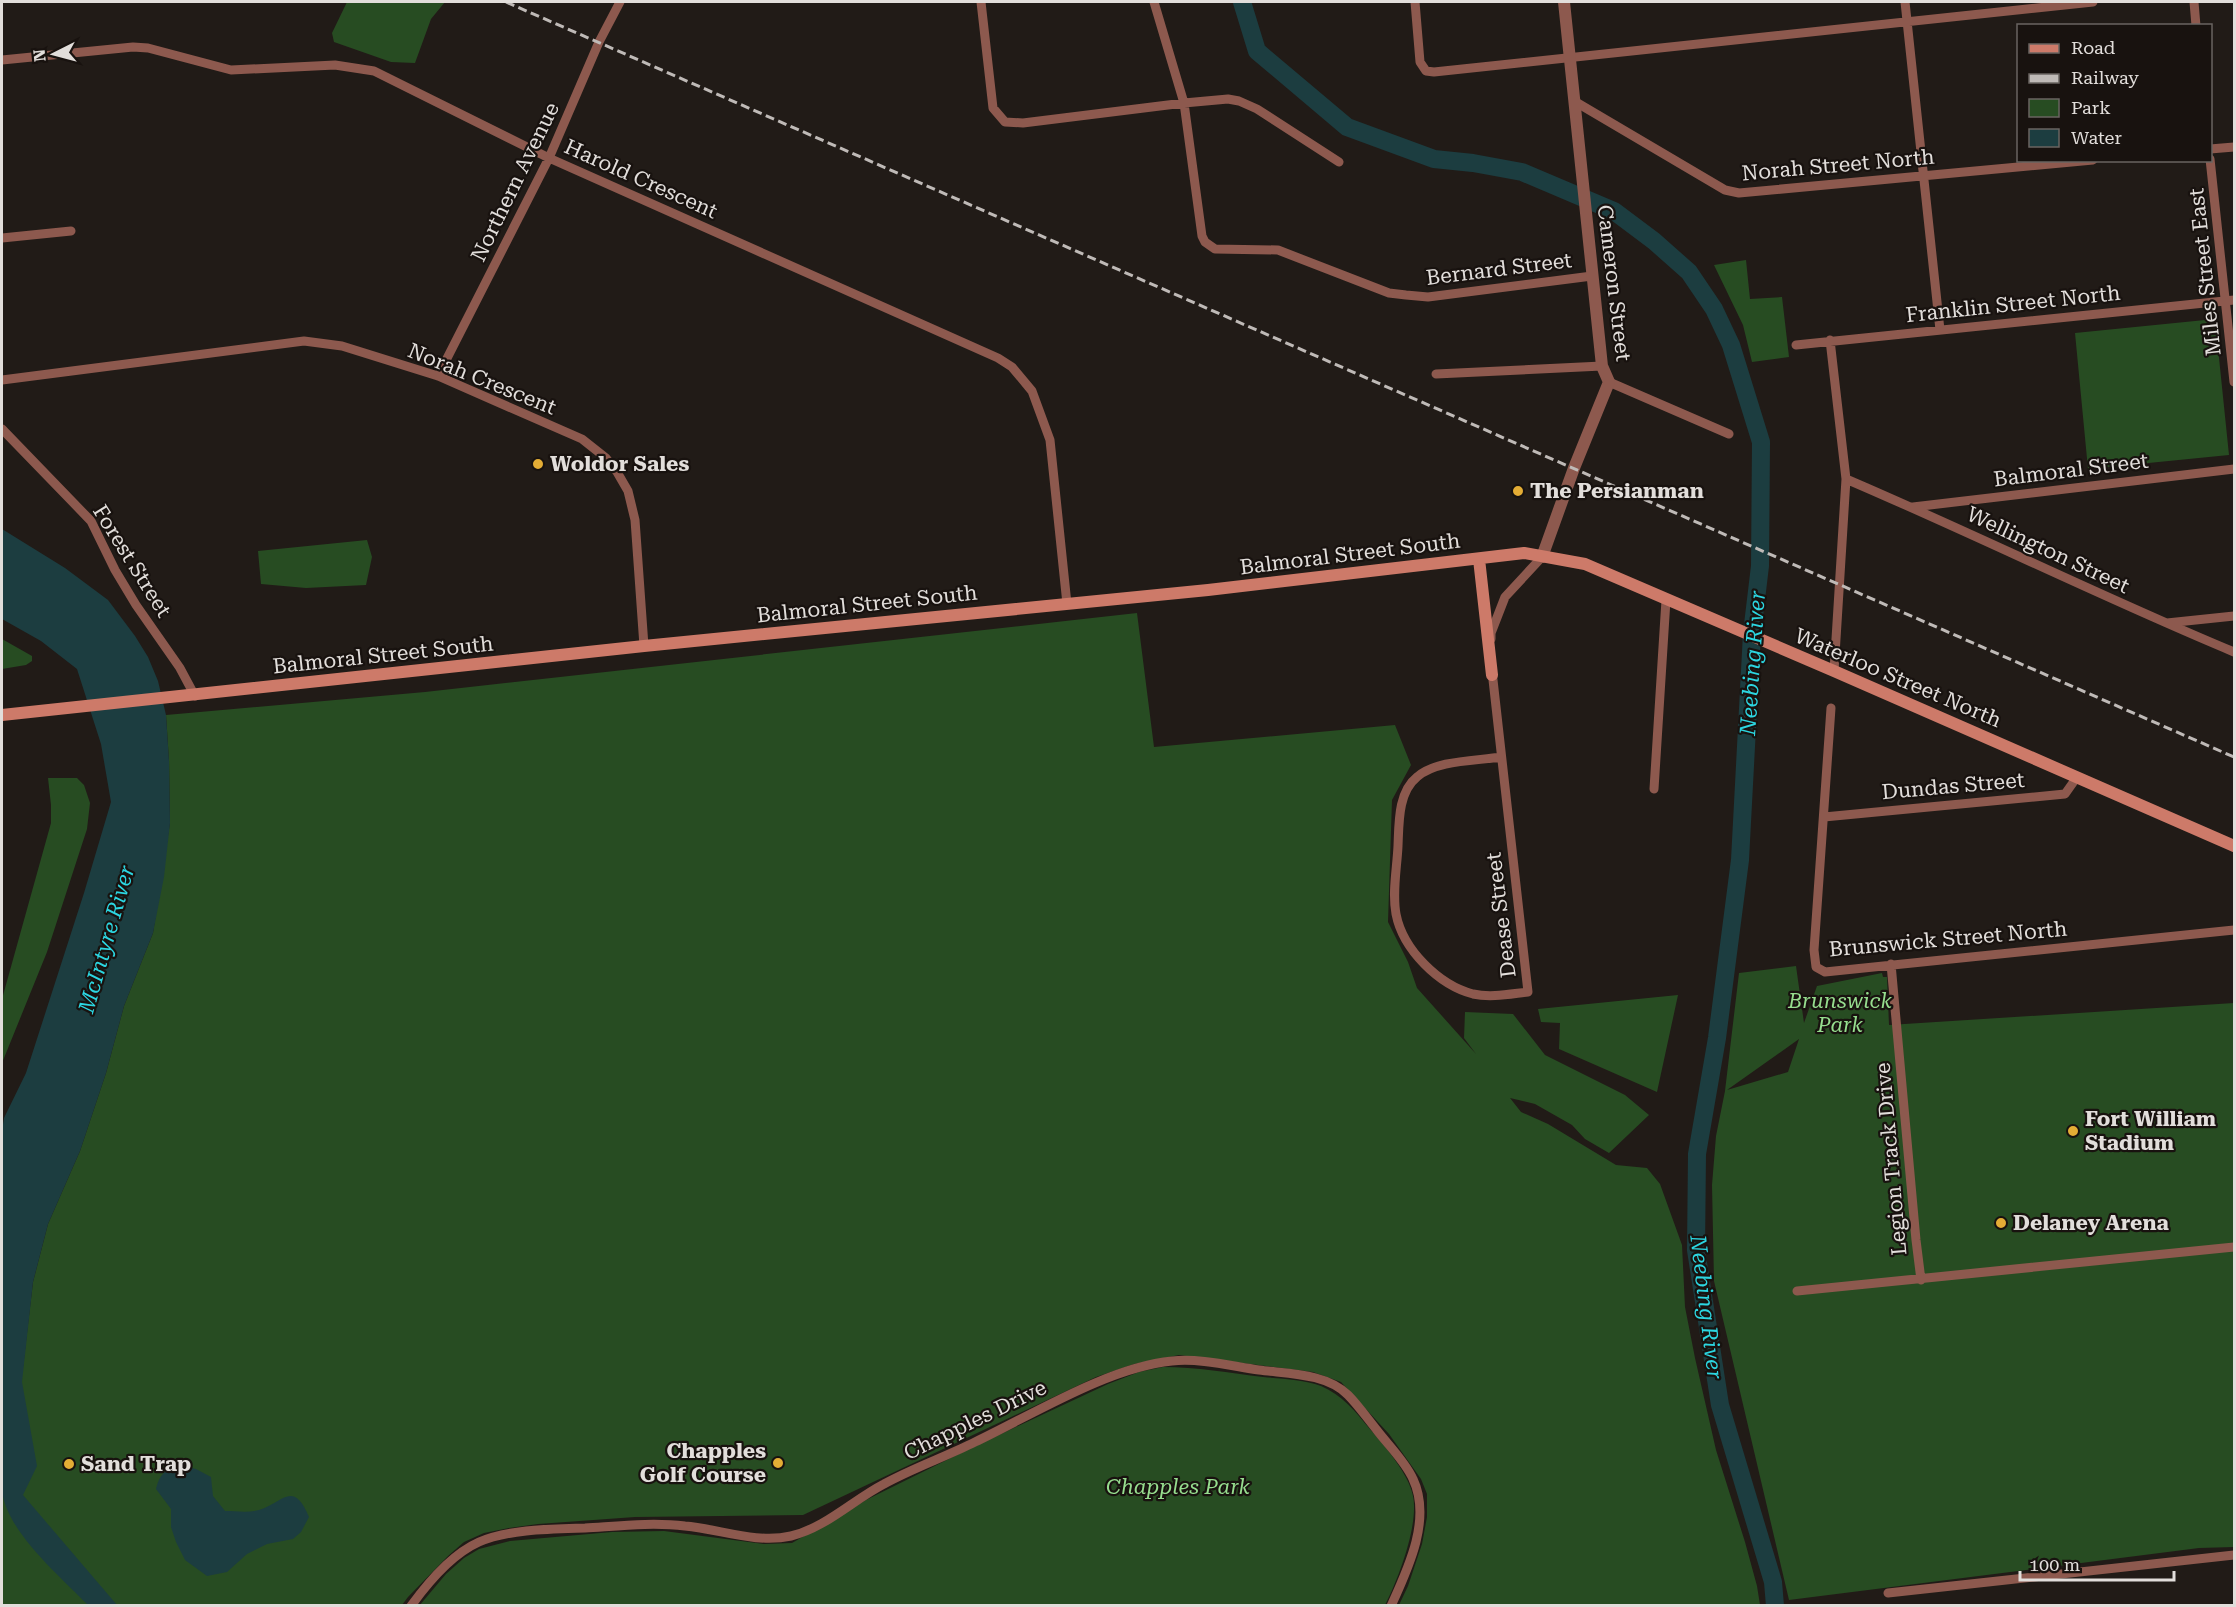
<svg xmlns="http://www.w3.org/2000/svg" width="2236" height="1607" viewBox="0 0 2236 1607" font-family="'Roboto Serif',serif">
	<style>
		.green { fill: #274c22; fill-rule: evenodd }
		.water { fill: #1c3d40 }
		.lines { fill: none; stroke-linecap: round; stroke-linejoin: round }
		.river { stroke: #1c3d40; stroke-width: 18 }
		.minor { stroke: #8d594e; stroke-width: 9 }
		.tertiary { stroke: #8d594e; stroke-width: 12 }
		.secondary { stroke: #cd7a69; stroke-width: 12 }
		.rail { stroke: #bfbab7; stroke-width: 3; stroke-dasharray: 9 4.5; stroke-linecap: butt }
		.poi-dot { fill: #e4ad35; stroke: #18120f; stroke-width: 2 }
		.labels { text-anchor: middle; stroke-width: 4.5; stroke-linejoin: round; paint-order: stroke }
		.street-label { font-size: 21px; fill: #e2dedb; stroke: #18120f }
		.poi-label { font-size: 21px; font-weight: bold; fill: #e2dedb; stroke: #18120f; text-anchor: start }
		.park-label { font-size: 21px; font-style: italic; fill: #96dd8e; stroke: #18120f }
		.water-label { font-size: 22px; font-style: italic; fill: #2cd6e1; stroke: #18120f }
	</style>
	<rect width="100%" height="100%" fill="#211b17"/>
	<path class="green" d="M 347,2 L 445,2 L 431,19 L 415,63 L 391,62 L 334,42 L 332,33 Z
		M 1746,260 L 1750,299 L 1782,297 L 1789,357 L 1752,362 L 1743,325 L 1714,265 Z
		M 2215,319 L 2229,455 L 2088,469 L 2075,333 Z
		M 367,540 L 372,557 L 366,585 L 306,588 L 261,584 L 258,551 Z
		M 1137,613 L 1154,747 L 1395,725 L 1411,765 L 1392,800 L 1388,922 L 1408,962 L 1417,988 L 1476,1054 L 1464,1038 L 1465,1012 L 1513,1014 L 1545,1055 L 1625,1095 L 1649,1115 L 1609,1153 L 1585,1139 L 1572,1125 L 1535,1104 L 1510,1098 L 1521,1112 L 1548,1124 L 1616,1165 L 1647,1168 L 1660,1184 L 1682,1245 L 1685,1307 L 1695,1358 L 1716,1450 L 1745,1542 L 1757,1586 L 1760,1605 L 1399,1605 L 1408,1586 L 1422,1544 L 1427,1517 L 1427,1494 L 1421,1479 L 1389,1434 L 1341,1382 L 1313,1372 L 1179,1355 L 1134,1364 L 1096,1377 L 803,1515 L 635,1517 L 538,1524 L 509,1528 L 484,1533 L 464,1542 L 448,1556 L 408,1597 L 402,1605 L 2,1606 L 2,1362 L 23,1367 L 33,1282 L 48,1224 L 80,1151 L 106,1073 L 124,1006 L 153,933 L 170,823 L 169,761 L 166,715 L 425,692 Z
		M 2,639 L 32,656 L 32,661 L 26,665 L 2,669 Z
		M 48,778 L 77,778 L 84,785 L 90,803 L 87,829 L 47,952 L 2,1063 L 2,999 L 51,823 L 51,805 Z
		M 1796,966 L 1804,1023 L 1817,986 L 1882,973 L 1883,977 L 1887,977 L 1889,1025 L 2234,1003 L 2234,1547 L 2199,1548 L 1789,1600 L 1714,1281 L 1712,1185 L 1716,1136 L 1725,1091 L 1739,973 ZM 1799,1039 L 1788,1072 L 1727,1090 Z
		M 1678,995 L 1657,1092 L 1559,1049 L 1560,1023 L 1541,1022 L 1538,1009 Z
		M 1163,1367 C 1196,1367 1230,1373 1263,1377 C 1282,1379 1303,1379 1321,1386 C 1342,1395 1355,1411 1369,1428 C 1384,1445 1409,1474 1413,1496 C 1419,1525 1398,1580 1385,1605 L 419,1606 L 446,1574 L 464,1558 L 479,1549 L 510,1541 L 612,1532 L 664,1531 L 764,1544 L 792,1543 L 866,1500 L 969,1449 L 1108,1384 L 1139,1372 Z"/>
	<path class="water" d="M 2,529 L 65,568 L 108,600 L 135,636 L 148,657 L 158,681 L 166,715 L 169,761 L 170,823 L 164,877 L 153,933 L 124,1006 L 106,1073 L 80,1151 L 48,1224 L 33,1282 L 22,1382 L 37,1466 L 23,1495 L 117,1605 L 88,1605 C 60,1576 7,1532 2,1491 C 0,1479 2,1465 2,1453 L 3,1448 L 2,1443 L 2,1131 L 4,1118 L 26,1073 L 84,893 L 111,802 L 101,744 L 77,669 L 41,641 L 2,619 Z
		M 181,1465 L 196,1469 L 211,1477 L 213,1496 L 225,1511 C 236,1511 248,1513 259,1510 C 283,1503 293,1479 309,1517 L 301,1532 L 293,1539 L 267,1544 L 247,1554 L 227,1572 L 207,1576 L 185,1560 L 176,1542 L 171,1527 L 171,1509 L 156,1489 C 160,1473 166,1469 181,1465 Z"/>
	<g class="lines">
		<path class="river" d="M 1242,2 L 1257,51 L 1347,127 L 1434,159 L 1473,163 L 1522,172 L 1614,211 L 1654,241 L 1689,272 L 1714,309 L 1731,345 L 1761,442 L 1760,566 L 1752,633 L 1740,860 L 1717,1038 L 1697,1154 L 1696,1250 L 1720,1405 L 1773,1582 L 1775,1606"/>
		<path class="minor" d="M 981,2 L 993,108 L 1005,122 L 1023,123 L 1184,103 L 1228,99 L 1239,101 L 1257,109 L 1339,162
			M 1154,2 L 1184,103 L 1202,236 L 1205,242 L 1215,249 L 1278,250 L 1389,293 L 1406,295 L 1428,297 L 1592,276
			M 1415,2 L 1420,62 L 1426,71 L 1434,72 L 2093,2
			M 1905,2 L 1940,330
			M 2194,2 L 2196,26
			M 2,60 L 133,47 L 148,48 L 231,70 L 335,65 L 374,71 L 549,158 L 998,358 L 1012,367 L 1032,391 L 1050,440 L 1067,604
			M 1574,101 L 1725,190 L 1739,193 L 2093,160
			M 2210,149 L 2234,147
			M 2210,159 L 2234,382
			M 2,238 L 71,231
			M 1830,340 L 1846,479 L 1834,671
			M 1796,345 L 2234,300
			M 1436,374 L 1602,366
			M 438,376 L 549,158 L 599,42 L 620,2
			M 2,380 L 304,341 L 342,346 L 438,376 L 582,439 L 606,458 L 617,472 L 628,491 L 635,520 L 644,646
			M 1609,382 L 1729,434
			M 2,429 L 91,521 L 115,570 L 136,605 L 180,668 L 195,696
			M 1846,479 C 1977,535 2104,598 2234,652
			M 1913,507 L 2234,469
			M 2167,623 L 2234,616
			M 1491,639 L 1491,633 L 1505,597 L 1542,557
			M 1492,671 L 1528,992 C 1510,994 1491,998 1473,994 C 1439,985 1403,950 1396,914 C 1392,892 1397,868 1398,846 C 1399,823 1398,792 1417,777 C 1436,760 1476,761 1501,757
			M 1831,708 L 1814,950 L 1816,967 L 1825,972 L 2234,930
			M 1654,789 L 1666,600
			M 1824,817 L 2065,794 L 2077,777
			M 1891,964 L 1916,1240 L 1921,1280
			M 1797,1291 L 2234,1247
			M 1888,1593 L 2234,1555
			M 411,1606 C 429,1581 452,1554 479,1542 C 509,1529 553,1529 585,1528 C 618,1526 652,1522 685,1526 C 720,1529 756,1544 791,1536 C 825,1528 853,1500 884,1484 C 913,1468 945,1457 975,1442 C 1032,1415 1109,1367 1172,1361 C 1200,1358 1231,1366 1259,1370 C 1288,1374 1326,1373 1348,1395 C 1358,1405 1367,1418 1376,1429 C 1388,1445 1405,1461 1413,1479 C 1432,1519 1408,1569 1391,1606"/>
		<path class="tertiary" d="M 1542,557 L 1574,468 L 1609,382 L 1602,366 L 1564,2"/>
		<path class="secondary" d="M 1479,559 L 1492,675
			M 2,715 L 644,646 L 1208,590 L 1524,553 L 1585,564 L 1834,671 L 2234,846"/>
		<path class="rail" d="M 506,2 L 2234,757"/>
	</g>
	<g class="poi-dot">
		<circle cx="538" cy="464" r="6"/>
		<circle cx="1518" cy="491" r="6"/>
		<circle cx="2073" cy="1131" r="6"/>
		<circle cx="2001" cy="1223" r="6"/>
		<circle cx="778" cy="1463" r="6"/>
		<circle cx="69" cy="1464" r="6"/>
	</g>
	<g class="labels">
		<g class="street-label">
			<text transform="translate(1838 165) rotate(-5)" y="7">Norah Street North</text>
			<text transform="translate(641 179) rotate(24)" y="7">Harold Crescent</text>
			<text transform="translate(515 182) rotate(-64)" y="7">Northern Avenue</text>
			<text transform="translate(1499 269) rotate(-7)" y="7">Bernard Street</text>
			<text transform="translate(2205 272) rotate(-96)" y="7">Miles Street East</text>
			<text transform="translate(1614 283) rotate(83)" y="7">Cameron Street</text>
			<text transform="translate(2013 304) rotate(-6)" y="7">Franklin Street North</text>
			<text transform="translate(482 379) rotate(22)" y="7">Norah Crescent</text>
			<text transform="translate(2071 470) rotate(-7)" y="7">Balmoral Street</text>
			<text transform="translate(2048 550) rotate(25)" y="7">Wellington Street</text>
			<text transform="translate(1350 554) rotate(-7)" y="7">Balmoral Street South</text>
			<text transform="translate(132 561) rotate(58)" y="7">Forest Street</text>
			<text transform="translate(867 604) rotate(-6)" y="7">Balmoral Street South</text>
			<text transform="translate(383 655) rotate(-6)" y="7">Balmoral Street South</text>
			<text transform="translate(1898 678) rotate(23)" y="7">Waterloo Street North</text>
			<text transform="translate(1953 786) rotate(-5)" y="7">Dundas Street</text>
			<text transform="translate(1501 915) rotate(-97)" y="7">Dease Street</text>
			<text transform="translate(1948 939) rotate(-5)" y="7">Brunswick Street North</text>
			<text transform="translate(1891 1159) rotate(-95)" y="7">Legion Track Drive</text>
			<text transform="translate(975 1420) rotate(-26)" y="7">Chapples Drive</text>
		</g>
		<g class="poi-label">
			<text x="550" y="471">Woldor Sales</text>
			<text x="1530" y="498">The Persianman</text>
			<text x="2085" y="1126">Fort William<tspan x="2085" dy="24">Stadium</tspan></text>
			<text x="2013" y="1230">Delaney Arena</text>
			<text x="766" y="1458" text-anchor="end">Chapples<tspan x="766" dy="24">Golf Course</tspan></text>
			<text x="81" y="1471">Sand Trap</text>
		</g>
		<g class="park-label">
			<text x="1840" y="1008">Brunswick<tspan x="1840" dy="24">Park</tspan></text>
			<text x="1178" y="1494">Chapples Park</text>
		</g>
		<g class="water-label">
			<text transform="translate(1752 663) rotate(-86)" y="8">Neebing River</text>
			<text transform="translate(106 939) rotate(-74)" y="8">McIntyre River</text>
			<text transform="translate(1707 1307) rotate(83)" y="8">Neebing River</text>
		</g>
	</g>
	<rect width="2236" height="1607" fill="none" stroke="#e2dedb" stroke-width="6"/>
	<rect x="2017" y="24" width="195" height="138" fill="#18120f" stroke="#696461" stroke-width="1.5"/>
	<rect x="2029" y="44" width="30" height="9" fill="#cd7a69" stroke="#696461" stroke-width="1.5"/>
	<text x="2071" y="54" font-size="18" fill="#e2dedb">Road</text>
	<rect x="2029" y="74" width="30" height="9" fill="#bfbab7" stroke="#696461" stroke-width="1.5"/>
	<text x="2071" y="84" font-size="18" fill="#e2dedb">Railway</text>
	<rect x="2029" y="99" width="30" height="18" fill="#274c22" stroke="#696461" stroke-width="1.5"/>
	<text x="2071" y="114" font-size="18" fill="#e2dedb">Park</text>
	<rect x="2029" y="129" width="30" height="18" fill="#1c3d40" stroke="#696461" stroke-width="1.5"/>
	<text x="2071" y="144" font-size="18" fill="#e2dedb">Water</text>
	<g transform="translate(54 54) rotate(264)" stroke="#18120f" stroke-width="4.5" paint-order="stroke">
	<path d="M0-4.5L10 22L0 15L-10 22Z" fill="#e2dedb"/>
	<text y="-9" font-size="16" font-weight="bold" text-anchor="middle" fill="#e2dedb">N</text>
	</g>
	<path d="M2020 1571v9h154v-9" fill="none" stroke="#e2dedb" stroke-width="3"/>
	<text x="2029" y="1571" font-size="18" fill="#e2dedb" stroke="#18120f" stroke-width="4.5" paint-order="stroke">100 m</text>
</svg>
